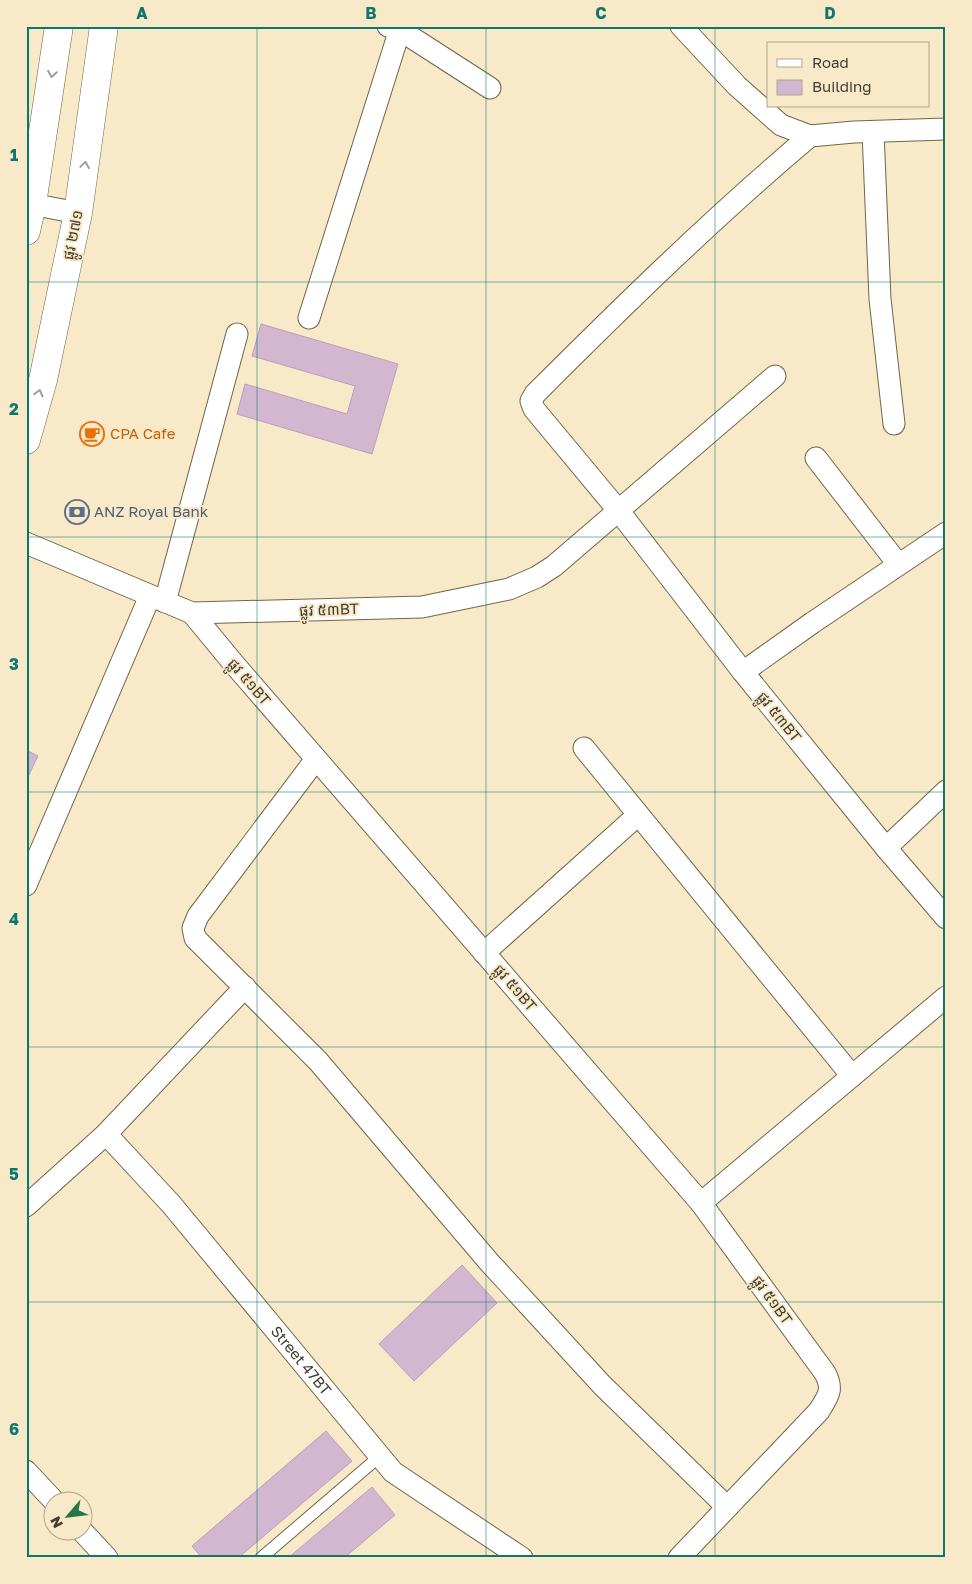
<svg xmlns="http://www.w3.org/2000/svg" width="972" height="1584" viewBox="0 0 972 1584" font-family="'Golos Text','Noto Sans Khmer',sans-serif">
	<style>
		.building { fill: #d3b7d0; stroke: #bba0b8 }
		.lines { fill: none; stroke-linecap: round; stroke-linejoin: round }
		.service-casing { stroke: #716548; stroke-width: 13 }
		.minor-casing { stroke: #716548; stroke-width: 23 }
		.primary-casing { stroke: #716548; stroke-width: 29 }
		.service { stroke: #fff; stroke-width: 11 }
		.minor { stroke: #fff; stroke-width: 21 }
		.primary { stroke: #fff; stroke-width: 28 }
		.oneway { stroke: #a09e97 }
		.grid { fill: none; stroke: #0f766e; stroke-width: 1; stroke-opacity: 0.55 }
		.labels { text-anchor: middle; stroke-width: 4; stroke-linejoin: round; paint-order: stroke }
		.street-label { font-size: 15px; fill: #423c2f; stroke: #f8eac9 }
		.food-label { font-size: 15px; fill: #c56008; stroke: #f8eac9; text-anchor: start }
		.service-label { font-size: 15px; fill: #4e5e75; stroke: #f8eac9; text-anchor: start }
		.neatline { fill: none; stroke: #0f766e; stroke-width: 2 }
		.grid-label { font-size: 16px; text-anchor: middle; font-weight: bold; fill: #0f766e }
	</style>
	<rect width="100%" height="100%" fill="#f8eac9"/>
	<path class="building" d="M 261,324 L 398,364 L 372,454 L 237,414 L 245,384 L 347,414 L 355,386 L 252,356 Z
		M 26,750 L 38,756 L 26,781 Z
		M 462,1265 L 497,1303 L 414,1381 L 379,1344 Z
		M 326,1431 L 352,1461 L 238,1558 L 202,1558 L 192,1546 Z
		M 372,1487 L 395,1515 L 344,1558 L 288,1558 Z"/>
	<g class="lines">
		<defs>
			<path id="service" d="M 261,1558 L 380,1456"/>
			<g id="minor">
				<path d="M 388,26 L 400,30 L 490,88"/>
				<path d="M 681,26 L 737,86 L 781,125 L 810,136 L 854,132 L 946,129"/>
				<path d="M 873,132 L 880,299 L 894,424"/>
				<path d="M 810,136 C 714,217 624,305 535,394 L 531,401 L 534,409 L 618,510 L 743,672 L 886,848 L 946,918"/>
				<path d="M 26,203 L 78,213"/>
				<path d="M 309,318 L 401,26"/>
				<path d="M 816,458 L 898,564"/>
				<path d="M 26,543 L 192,613 L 422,607 L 509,589 L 537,577 L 554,566 L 775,376"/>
				<path d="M 165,602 L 237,334"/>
				<path d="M 192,613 L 234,664 L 701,1203 L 825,1373 C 834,1390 828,1396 819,1411 L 679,1558"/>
				<path d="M 743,672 L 812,623 L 946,533"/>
				<path d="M 584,748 L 852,1076"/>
				<path d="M 316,759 L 198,916 L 193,928 L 195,938 L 318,1061 L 489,1262 L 602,1385 L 727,1507"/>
				<path d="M 886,848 L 946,791"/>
				<path d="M 26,885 L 150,596"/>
				<path d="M 484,953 L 638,815"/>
				<path id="s1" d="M 106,1134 L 171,1204 L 393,1472 L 522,1558"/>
				<path d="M 701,1203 L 946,997"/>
				<path d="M 26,1206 L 106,1134 L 245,987"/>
				<path d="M 26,1471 L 55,1502"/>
				<path d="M 82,1531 L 107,1558"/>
			</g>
			<path id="primary" d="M 26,231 L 32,204 L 59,26
				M 26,440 L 43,380 L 78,213 L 104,26"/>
		</defs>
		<use href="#service" class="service-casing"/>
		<use href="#minor" class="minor-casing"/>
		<use href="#primary" class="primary-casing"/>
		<use href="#service" class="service"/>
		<use href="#minor" class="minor"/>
		<use href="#primary" class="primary"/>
	</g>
	<defs><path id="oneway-chevron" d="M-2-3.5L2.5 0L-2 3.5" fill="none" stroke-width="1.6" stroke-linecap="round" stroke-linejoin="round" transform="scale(1.25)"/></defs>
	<g class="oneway">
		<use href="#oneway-chevron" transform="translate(52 74) rotate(99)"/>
		<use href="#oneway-chevron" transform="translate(85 165) rotate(-82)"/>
		<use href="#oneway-chevron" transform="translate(39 393) rotate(-75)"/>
	</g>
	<path class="grid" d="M 257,26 L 257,1558M 486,26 L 486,1558M 715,26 L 715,1558M 26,282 L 946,282M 26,537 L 946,537M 26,792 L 946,792M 26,1047 L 946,1047M 26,1302 L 946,1302"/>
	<defs>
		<symbol id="cafe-ring" viewBox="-11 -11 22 22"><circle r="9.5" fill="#f8eac9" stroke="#e8710a" stroke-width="1.5"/><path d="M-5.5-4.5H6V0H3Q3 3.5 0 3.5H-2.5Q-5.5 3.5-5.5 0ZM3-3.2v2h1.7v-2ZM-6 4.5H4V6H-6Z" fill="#e8710a"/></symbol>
		<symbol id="bank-ring" viewBox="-11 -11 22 22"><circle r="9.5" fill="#f8eac9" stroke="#5c6f8a" stroke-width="1.5"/><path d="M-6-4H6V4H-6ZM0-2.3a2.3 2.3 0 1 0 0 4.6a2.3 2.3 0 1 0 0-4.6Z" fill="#5c6f8a"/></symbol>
	</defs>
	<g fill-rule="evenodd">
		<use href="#cafe-ring" x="78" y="420" width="28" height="28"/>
		<use href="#bank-ring" x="63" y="498" width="28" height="28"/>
	</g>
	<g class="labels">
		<g class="street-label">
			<text transform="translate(73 235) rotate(-79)" y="5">ផ្លូវ ២៧១</text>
			<text transform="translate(329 610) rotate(-2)" y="5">ផ្លូវ ៥៣BT</text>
			<text transform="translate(249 682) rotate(49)" y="5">ផ្លូវ ៥១BT</text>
			<text transform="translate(779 717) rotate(51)" y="5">ផ្លូវ ៥៣BT</text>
			<text transform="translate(515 988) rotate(49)" y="5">ផ្លូវ ៥១BT</text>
			<text transform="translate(772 1300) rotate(54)" y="5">ផ្លូវ ៥១BT</text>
			<text dy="5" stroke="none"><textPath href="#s1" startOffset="299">Street 47BT</textPath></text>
		</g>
		<g class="food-label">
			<text x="110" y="439">CPA Cafe</text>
		</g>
		<g class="service-label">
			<text x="94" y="517">ANZ Royal Bank</text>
		</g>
	</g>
	<rect width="972" height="1584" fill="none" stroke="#f8eac9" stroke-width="55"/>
	<rect x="767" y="42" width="162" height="65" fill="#f8eac9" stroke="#afa48b"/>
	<rect x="777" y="59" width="25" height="8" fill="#ffffff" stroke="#afa48b"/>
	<text x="812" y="68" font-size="15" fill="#423c2f">Road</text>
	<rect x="777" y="80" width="25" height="15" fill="#d3b7d0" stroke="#afa48b"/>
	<text x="812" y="92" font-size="15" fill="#423c2f">Building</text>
	<g transform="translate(68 1516) rotate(242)"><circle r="24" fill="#f8eac9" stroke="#afa48b"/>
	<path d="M0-4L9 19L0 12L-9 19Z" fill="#257749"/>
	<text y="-8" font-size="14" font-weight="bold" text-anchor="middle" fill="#423c2f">N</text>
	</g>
	<rect x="28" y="28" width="916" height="1528" class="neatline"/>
	<g class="grid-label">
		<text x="142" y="19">A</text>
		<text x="371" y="19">B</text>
		<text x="601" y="19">C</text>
		<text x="830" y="19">D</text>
		<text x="14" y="161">1</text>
		<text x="14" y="415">2</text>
		<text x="14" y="670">3</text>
		<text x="14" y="925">4</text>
		<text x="14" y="1180">5</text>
		<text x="14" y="1435">6</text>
	</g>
</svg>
